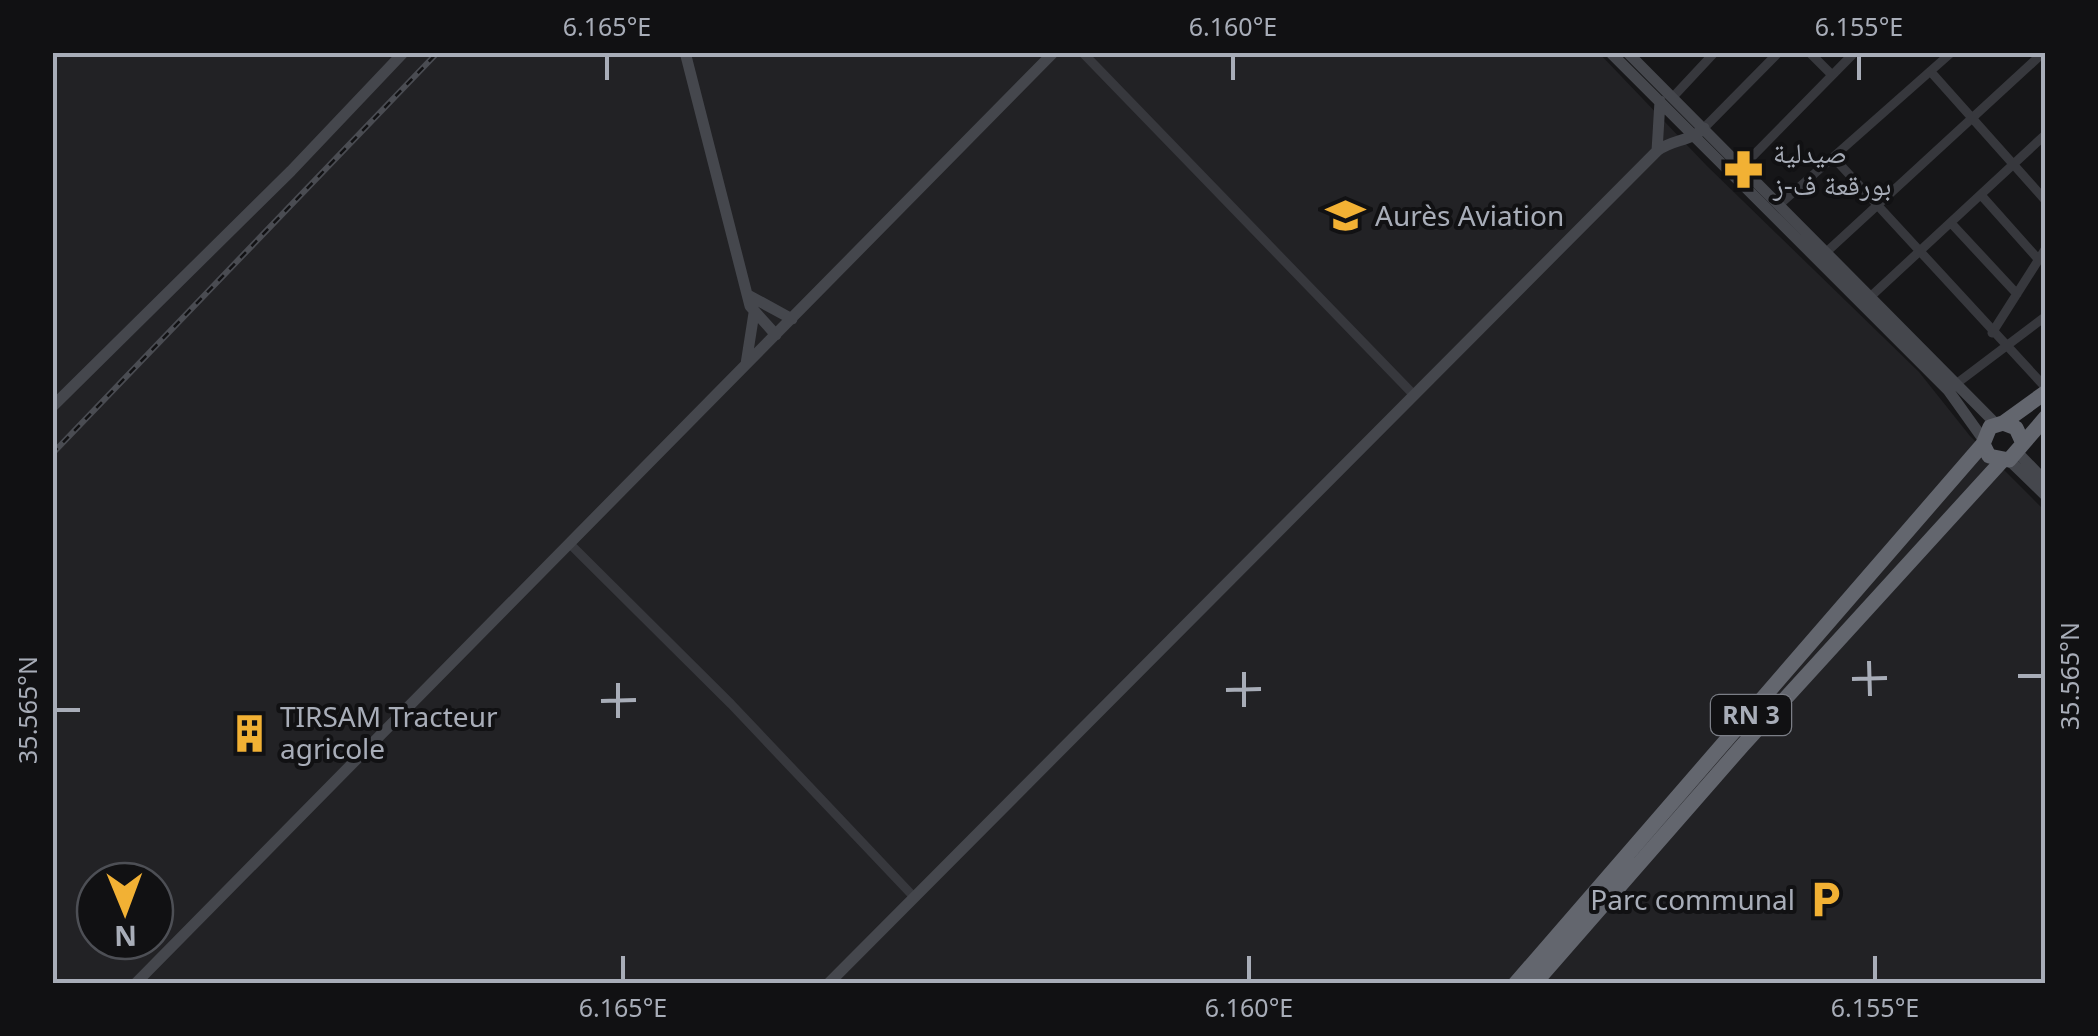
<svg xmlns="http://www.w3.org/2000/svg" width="2098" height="1036" viewBox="0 0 2098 1036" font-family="'Noto Sans','Noto Naskh Arabic',sans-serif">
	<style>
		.built { fill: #222225; fill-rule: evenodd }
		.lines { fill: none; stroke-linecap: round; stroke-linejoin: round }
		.street { stroke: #37383d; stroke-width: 9 }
		.secondary { stroke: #45474d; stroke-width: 11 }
		.highway { stroke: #63666e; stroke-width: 15 }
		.rail-casing { stroke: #4a4c52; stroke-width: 6 }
		.rail { stroke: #111113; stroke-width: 2.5; stroke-dasharray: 8; stroke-linecap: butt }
		.ticks { fill: none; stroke: #a8adb8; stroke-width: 4 }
		.labels { text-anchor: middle; stroke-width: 8; stroke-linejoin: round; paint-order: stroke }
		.shield { fill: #111113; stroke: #7b7e86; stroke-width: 2.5 }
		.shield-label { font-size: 25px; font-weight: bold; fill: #a8adb8 }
		.poi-label { font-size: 28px; fill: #a8adb8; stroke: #111113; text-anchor: start }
		.neatline { fill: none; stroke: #a8adb8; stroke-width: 4 }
		.ticks-label { font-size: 25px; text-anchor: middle; fill: #a8adb8 }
	</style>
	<rect width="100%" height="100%" fill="#161618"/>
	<path class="built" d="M 52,53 L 1599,53 L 1707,166 L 1919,372 L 1970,436 L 2045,511 L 2045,983 L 53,983 ZM 95,881 L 155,881 L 155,941 L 95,941 Z"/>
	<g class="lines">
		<path class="street" d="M 1082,52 L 1413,394
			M 1809,52 L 1832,75
			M 1931,72 L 2046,201
			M 1673,97 L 1715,52
			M 1704,128 L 1779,52
			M 1834,158 L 2046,388
			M 1742,167 L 1855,52
			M 1981,195 L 2039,260
			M 1779,205 L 1952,52
			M 1951,223 L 2017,294
			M 1821,257 L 2044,52
			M 1868,299 L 2046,134
			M 1992,333 L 2046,248
			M 1952,387 L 2046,316
			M 570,544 L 731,704 L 913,896"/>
		<path class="secondary" d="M 685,52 L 750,306 L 776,335
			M 1610,52 L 1948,390 L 1983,439
			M 1627,52 L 1996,424
			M 1657,151 L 1660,101
			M 748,295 L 792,319
			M 746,364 L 754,313
			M 52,407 L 291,171 L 404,52
			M 2018,453 L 2046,482
			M 2009,460 L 2046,496
			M 135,984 L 1054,52
			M 828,984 L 1657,151 C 1672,139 1690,142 1704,128"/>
		<path class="highway" d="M 2003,423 L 2046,392
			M 2022,441 L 2016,428 L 2003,423 L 1990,427 L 1983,444 L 1989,456 L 2009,460 L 2046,417
			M 1515,984 L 1983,444
			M 1534,984 L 1742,746 L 2002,461"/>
		<defs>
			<path id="rail" d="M 52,454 L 438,52"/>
		</defs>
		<use href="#rail" class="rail-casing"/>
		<use href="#rail" class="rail"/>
	</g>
	<path class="ticks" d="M 607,55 L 607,80M 1233,55 L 1233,80M 1859,55 L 1859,80M 1869,661 L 1870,696M 1244,672 L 1244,707M 2018,676 L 2043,676M 1852,679 L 1887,678M 618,683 L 618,718M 1226,690 L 1261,689M 601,701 L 636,700M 55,710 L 80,710M 623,956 L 623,981M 1249,956 L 1249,981M 1875,956 L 1875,981"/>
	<defs>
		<symbol id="pharmacy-bare" viewBox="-9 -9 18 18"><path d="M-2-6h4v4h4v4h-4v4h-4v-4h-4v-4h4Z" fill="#f2b134" stroke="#111113" stroke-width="2.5" paint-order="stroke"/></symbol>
		<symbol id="school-bare" viewBox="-9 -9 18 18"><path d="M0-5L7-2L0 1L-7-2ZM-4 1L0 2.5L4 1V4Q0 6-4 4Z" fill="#f2b134" stroke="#111113" stroke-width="2.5" paint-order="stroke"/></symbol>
		<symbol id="building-bare" viewBox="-9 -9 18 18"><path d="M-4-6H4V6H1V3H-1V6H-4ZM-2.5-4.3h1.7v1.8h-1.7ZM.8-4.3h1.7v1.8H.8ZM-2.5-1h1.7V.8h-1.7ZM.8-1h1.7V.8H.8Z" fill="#f2b134" stroke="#111113" stroke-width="2.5" paint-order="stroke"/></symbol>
		<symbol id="parking-bare" viewBox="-9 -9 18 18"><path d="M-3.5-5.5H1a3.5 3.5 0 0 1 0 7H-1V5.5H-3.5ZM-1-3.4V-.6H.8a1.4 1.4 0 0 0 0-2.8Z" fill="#f2b134" stroke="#111113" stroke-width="2.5" paint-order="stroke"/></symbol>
	</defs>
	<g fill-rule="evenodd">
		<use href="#pharmacy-bare" x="1716" y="142" width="55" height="55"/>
		<use href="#school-bare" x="1318" y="188" width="55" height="55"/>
		<use href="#building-bare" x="222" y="706" width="55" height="55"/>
		<use href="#parking-bare" x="1798" y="872" width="55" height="55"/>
	</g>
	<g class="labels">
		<rect class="shield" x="1711" y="695" width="80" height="40" rx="8"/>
		<g class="shield-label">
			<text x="1751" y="724">RN 3</text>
		</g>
		<g class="poi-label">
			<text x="1773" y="163">صيدلية<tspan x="1773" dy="32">بورقعة ف-ز</tspan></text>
			<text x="1375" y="226">Aurès Aviation</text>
			<text x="280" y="727">TIRSAM Tracteur<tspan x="280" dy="32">agricole</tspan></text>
			<text x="1795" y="910" text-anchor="end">Parc communal</text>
		</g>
	</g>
	<rect width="2098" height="1036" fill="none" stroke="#111113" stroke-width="110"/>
	<g transform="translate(125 911) rotate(179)"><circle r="48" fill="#111113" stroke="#4d4f55" stroke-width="2.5"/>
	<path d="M0-8L18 38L0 25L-18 38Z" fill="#f2b134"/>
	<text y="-15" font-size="28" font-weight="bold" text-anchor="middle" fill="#a8adb8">N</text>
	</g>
	<rect x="55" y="55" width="1988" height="926" class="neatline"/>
	<g class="ticks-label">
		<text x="607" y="36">6.165°E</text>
		<text x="1233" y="36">6.160°E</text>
		<text x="1859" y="36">6.155°E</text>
		<text transform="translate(2070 676) rotate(-90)" y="9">35.565°N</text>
		<text transform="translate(28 710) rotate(-90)" y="9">35.565°N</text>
		<text x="623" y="1017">6.165°E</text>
		<text x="1249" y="1017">6.160°E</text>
		<text x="1875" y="1017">6.155°E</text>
	</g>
</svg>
